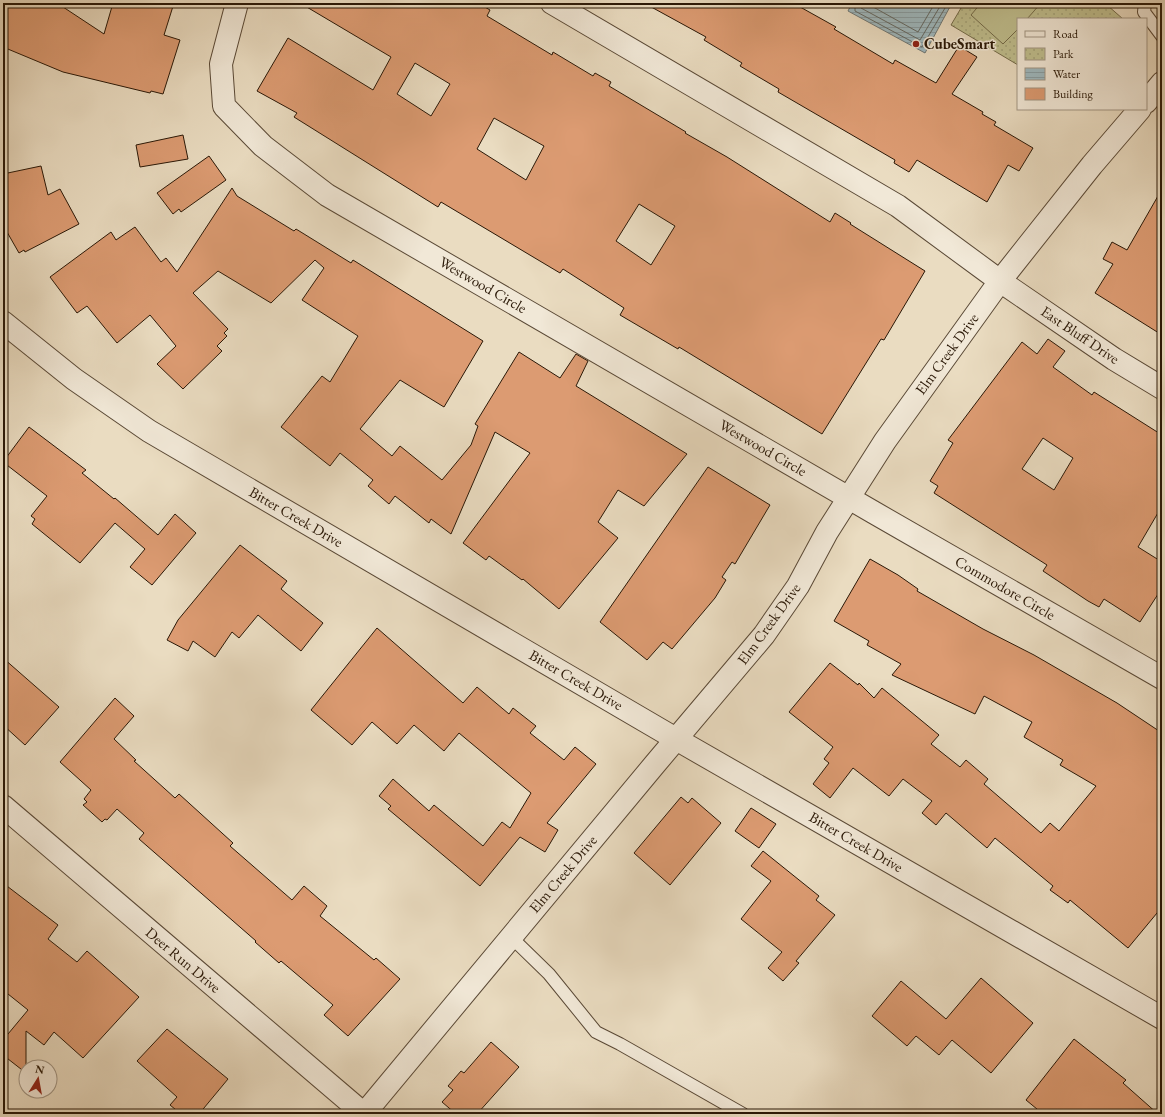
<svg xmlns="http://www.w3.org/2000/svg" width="1165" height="1117" viewBox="0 0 1165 1117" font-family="'EB Garamond',serif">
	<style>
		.park { fill: url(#park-dots); stroke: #746b4a }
		.pitch { fill: #bfbe8e; stroke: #746b4a }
		.water { fill: url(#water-rules); stroke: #707875 }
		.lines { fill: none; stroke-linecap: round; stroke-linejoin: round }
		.shore { stroke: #646862; stroke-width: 1 }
		.building { fill: #dc9b72; stroke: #2a1807; fill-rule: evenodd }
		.service-casing { stroke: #5a4936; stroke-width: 14 }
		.minor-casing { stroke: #5a4936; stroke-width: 24 }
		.service { stroke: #f1e8d7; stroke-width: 12 }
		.minor { stroke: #f1e8d7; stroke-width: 22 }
		.poi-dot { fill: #8f2418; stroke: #f1e8d7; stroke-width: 1.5 }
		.labels { text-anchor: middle; stroke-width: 3; stroke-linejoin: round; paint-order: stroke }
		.poi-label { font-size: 15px; font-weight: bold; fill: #2a1807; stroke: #f1e8d7; text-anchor: start }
		.street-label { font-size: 15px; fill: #2a1807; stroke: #f1e8d7 }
	</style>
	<defs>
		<pattern id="park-dots" width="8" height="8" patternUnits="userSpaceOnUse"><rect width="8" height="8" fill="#bfbe8e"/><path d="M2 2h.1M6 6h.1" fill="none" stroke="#a4a379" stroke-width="1.8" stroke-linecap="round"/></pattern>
		<pattern id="water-rules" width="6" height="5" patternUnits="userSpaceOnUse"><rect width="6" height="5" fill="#9eb8be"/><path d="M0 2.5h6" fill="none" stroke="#889da2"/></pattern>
	</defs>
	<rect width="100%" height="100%" fill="#eadcc1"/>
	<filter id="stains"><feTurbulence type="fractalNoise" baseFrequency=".005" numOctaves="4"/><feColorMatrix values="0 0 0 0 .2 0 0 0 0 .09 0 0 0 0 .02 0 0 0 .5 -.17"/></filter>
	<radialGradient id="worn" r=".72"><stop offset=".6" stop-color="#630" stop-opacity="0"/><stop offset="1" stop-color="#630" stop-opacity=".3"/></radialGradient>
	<path class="park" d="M 964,3 L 1108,3 L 1107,5 L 1123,19 L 1018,19 L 1018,65 L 951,25 Z"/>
	<path class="pitch" d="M 981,3 L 1041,3 L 1027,19 L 1018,19 L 1018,29 L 1003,44 L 971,15 Z"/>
	<path class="water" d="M 852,3 L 952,3 L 925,53 L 848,11 Z"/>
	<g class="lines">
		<path class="shore" d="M 855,3 L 855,11 L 922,47 L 948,3
			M 860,3 L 861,8 L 920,40 L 942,3
			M 866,3 L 918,32 L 935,3"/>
	</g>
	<path class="building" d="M 3,3 L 57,3 L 104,34 L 113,3 L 174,3 L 164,35 L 180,40 L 163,94 L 151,91 L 150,93 L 63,72 L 3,47 Z
		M 300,3 L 478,3 L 490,10 L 487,16 L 552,55 L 553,52 L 593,76 L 595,73 L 611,82 L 609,86 L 686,132 L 685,133 L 727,157 L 830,222 L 835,213 L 851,223 L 850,224 L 925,271 L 884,340 L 881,339 L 822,434 L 679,347 L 678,349 L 620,315 L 624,308 L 563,269 L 560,273 L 441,202 L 438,207 L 294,117 L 297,113 L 257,91 L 288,38 L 373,90 L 391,57 ZM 415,63 L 450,84 L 431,116 L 397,94 ZM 494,118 L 544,146 L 526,180 L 477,149 ZM 639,204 L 675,226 L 651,265 L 616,241 Z
		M 644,3 L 793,3 L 836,27 L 834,29 L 893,64 L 895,60 L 936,83 L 959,46 L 977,57 L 952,94 L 983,112 L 982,114 L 996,122 L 994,125 L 1033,148 L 1019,171 L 1008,165 L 987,202 L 917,160 L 909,172 L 894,163 L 895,160 L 778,92 L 779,89 L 740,66 L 742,63 L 704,40 L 706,37 Z
		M 183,135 L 188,159 L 140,167 L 136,145 Z
		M 209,156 L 226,180 L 181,212 L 179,209 L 173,214 L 157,193 Z
		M 41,166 L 48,195 L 60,189 L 79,224 L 25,252 L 24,250 L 19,253 L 3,225 L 3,174 Z
		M 232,188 L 237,196 L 294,231 L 296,229 L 351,263 L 353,260 L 483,341 L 444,407 L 400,380 L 360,429 L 392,456 L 400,446 L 442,480 L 471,445 L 478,426 L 475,424 L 519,352 L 560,378 L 576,354 L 588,361 L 576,386 L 687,454 L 644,506 L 618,490 L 598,522 L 618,538 L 559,609 L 523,579 L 522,580 L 489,556 L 486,560 L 463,543 L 530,453 L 495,432 L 451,534 L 431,519 L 429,523 L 395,496 L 389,504 L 368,486 L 373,480 L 340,453 L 330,466 L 281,427 L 322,376 L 330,382 L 358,336 L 302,300 L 324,268 L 315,260 L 271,303 L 218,271 L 193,293 L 228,329 L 224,333 L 227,336 L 217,346 L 222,351 L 183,389 L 157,364 L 176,346 L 150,315 L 117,343 L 87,306 L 77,313 L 50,277 L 111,232 L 116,240 L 135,227 L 161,262 L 166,258 L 177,272 Z
		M 1162,189 L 1162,335 L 1095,293 L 1113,264 L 1103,259 L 1112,242 L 1127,250 Z
		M 1048,339 L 1065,351 L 1053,367 L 1092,395 L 1094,392 L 1162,435 L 1162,506 L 1138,547 L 1162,562 L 1162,588 L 1140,622 L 1104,599 L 1099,607 L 1088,601 L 1043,571 L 1047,565 L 934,493 L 938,486 L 930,481 L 953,443 L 948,440 L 1022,342 L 1037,354 ZM 1043,438 L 1073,458 L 1054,490 L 1022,469 Z
		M 29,427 L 86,470 L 82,473 L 114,499 L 115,498 L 158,535 L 175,514 L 196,533 L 152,585 L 130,567 L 145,549 L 115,523 L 80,563 L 32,524 L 35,519 L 31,516 L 47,496 L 3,462 Z
		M 708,467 L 770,505 L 735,564 L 732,562 L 722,577 L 726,580 L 715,598 L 672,649 L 663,642 L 647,660 L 600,622 Z
		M 240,545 L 287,581 L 281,589 L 323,623 L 301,651 L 258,615 L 239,638 L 232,632 L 215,657 L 193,641 L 188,651 L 167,640 L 178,620 Z
		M 870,559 L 898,575 L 918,589 L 917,591 L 983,629 L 1034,655 L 1117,703 L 1162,733 L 1162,907 L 1128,948 L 1070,900 L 1068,903 L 1050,890 L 1053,886 L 995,838 L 987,848 L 946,813 L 936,825 L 922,813 L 932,801 L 903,779 L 889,796 L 853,768 L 830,798 L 813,784 L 829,763 L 824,759 L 833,747 L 789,712 L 830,663 L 858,685 L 859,683 L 874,698 L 882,688 L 939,735 L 931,744 L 960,767 L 966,760 L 988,779 L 984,784 L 1041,833 L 1050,823 L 1059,831 L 1096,786 L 1060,765 L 1063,760 L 1024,737 L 1032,722 L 984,696 L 975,714 L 892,675 L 901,664 L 867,645 L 869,641 L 834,621 Z
		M 377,628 L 463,703 L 477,687 L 509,714 L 513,708 L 536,726 L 530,733 L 564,760 L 575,747 L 596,764 L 547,823 L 558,830 L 545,852 L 520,837 L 480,886 L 388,809 L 391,806 L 379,796 L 393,779 L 429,811 L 434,805 L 483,846 L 502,822 L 510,828 L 531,793 L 459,733 L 444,751 L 414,725 L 397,744 L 372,722 L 352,745 L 311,710 Z
		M 3,658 L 59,707 L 25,745 L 3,725 Z
		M 115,698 L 134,716 L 114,739 L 136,760 L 134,761 L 175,798 L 179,794 L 233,843 L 230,846 L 292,900 L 304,886 L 327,906 L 320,916 L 374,960 L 376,958 L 400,979 L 348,1036 L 324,1015 L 333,1005 L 281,961 L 279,963 L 255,942 L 256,941 L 139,839 L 144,833 L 117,809 L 107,820 L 105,819 L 102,822 L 83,805 L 87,802 L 84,799 L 91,790 L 60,762 Z
		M 681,797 L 688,803 L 692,798 L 721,823 L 670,885 L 634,853 Z
		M 751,808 L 776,824 L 759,848 L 735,831 Z
		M 763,851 L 819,896 L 816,900 L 835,915 L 796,961 L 799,963 L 783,981 L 768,968 L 782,952 L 741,919 L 771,881 L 751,866 Z
		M 3,883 L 58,925 L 48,939 L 77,962 L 87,951 L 139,997 L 83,1058 L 54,1032 L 44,1045 L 26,1031 L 26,1073 L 3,1055 L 3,1040 L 28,1010 L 3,990 Z
		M 981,978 L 1033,1023 L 991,1073 L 952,1040 L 939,1055 L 916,1036 L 907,1046 L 872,1016 L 901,981 L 946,1019 Z
		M 167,1029 L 228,1079 L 199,1114 L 181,1114 L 170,1105 L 177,1097 L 137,1061 Z
		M 1074,1039 L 1126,1080 L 1123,1083 L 1158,1114 L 1043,1114 L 1026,1100 Z
		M 491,1042 L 519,1067 L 477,1114 L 456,1114 L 442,1102 L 453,1090 L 448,1086 L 461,1071 L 464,1073 Z"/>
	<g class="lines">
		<defs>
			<path id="service" d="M 1145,3 L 1144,12 L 1162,36
				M 511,937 L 549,974 L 596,1032 L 620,1044 L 743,1114"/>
			<path id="minor" d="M 237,3 L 221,64 L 224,106 L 263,146 L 327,195 L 873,512 L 1162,678
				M 552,3 L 898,206 L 1000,281 L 1114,359 L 1162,388
				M 1146,102 L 1162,83
				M 3,322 L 74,379 L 149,431 L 676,739 L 1162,1018
				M 3,806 L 364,1114
				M 364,1114 L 655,764 L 764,635 L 798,586 L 827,532 L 885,441 L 1000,281 L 1092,165 L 1140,109"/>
		</defs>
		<use href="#service" class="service-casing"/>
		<use href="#minor" class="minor-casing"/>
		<use href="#service" class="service"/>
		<use href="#minor" class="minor"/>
	</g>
	<circle class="poi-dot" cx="916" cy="44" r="4"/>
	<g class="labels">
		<g class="poi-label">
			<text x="924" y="49">CubeSmart</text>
		</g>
		<g class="street-label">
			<text transform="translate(483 285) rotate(30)" y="5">Westwood Circle</text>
			<text transform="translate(1080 335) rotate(34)" y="5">East Bluff Drive</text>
			<text transform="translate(947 354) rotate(-54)" y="5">Elm Creek Drive</text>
			<text transform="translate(763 448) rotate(30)" y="5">Westwood Circle</text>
			<text transform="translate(296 517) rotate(30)" y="5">Bitter Creek Drive</text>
			<text transform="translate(1005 588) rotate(30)" y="5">Commodore Circle</text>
			<text transform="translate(769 624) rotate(-54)" y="5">Elm Creek Drive</text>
			<text transform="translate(576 680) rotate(30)" y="5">Bitter Creek Drive</text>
			<text transform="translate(856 842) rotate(30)" y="5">Bitter Creek Drive</text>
			<text transform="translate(563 874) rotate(-50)" y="5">Elm Creek Drive</text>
			<text transform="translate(183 960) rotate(40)" y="5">Deer Run Drive</text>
		</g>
	</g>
	<rect width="1165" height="1117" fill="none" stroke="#eadcc1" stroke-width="16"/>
	<rect x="4" y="4" width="1157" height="1109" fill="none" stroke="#2a1807" stroke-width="2"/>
	<rect x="8" y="8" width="1149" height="1101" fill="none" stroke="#2a1807"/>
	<rect x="1017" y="18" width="130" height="92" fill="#f1e8d7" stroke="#a19584"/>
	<rect x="1025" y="31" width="20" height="6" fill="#f1e8d7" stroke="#a19584"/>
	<text x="1053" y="38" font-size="12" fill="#2a1807">Road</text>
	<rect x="1025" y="48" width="20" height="12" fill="url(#park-dots)" stroke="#a19584"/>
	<text x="1053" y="58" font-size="12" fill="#2a1807">Park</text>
	<rect x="1025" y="68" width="20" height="12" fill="url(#water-rules)" stroke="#a19584"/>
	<text x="1053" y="78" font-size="12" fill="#2a1807">Water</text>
	<rect x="1025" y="88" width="20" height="12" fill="#dc9b72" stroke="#a19584"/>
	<text x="1053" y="98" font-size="12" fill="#2a1807">Building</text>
	<g transform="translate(38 1079) rotate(11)"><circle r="19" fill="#f1e8d7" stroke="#a19584"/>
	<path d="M0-3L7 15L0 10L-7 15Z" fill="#8f2418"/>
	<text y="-6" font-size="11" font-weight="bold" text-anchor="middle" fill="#2a1807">N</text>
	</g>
	<rect width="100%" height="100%" filter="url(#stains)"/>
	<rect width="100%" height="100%" fill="url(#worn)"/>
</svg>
